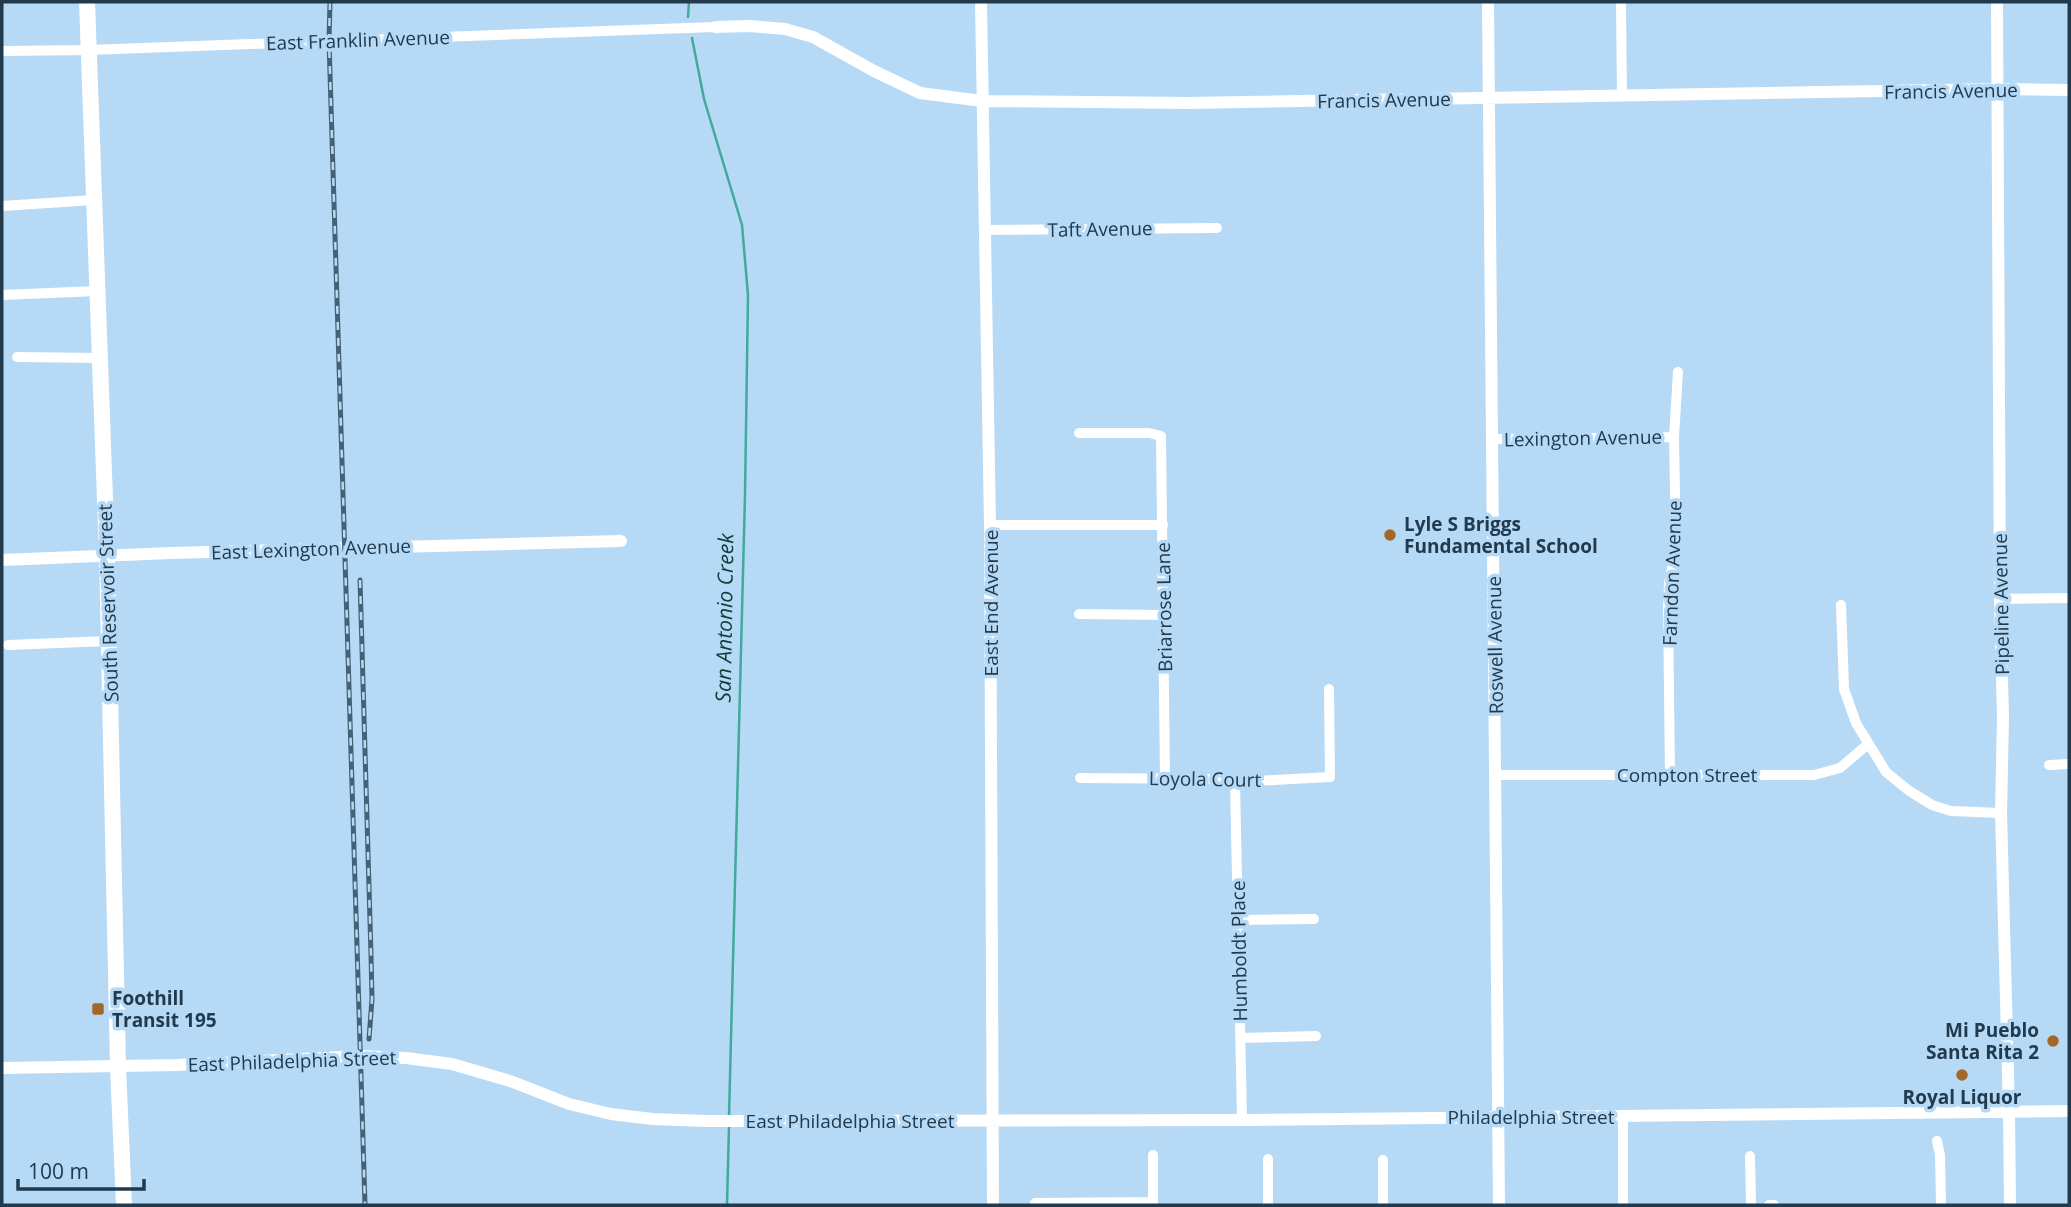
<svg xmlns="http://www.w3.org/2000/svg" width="2071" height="1207" viewBox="0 0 2071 1207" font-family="'Open Sans',sans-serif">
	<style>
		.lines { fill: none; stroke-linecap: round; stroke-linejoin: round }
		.stream { stroke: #42a99c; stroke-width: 2.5 }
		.minor { stroke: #fff; stroke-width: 10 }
		.tertiary { stroke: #fff; stroke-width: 12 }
		.primary { stroke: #fff; stroke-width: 16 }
		.rail-casing { stroke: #456176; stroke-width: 5 }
		.rail { stroke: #b6d9f6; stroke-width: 2.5; stroke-dasharray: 8; stroke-linecap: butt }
		.poi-dot { fill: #a36829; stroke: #b6d9f6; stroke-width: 2.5 }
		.labels { text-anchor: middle; stroke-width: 7; stroke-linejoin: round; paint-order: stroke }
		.street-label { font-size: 19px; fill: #213a4d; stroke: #b6d9f6 }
		.poi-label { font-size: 19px; font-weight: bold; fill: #213a4d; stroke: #b6d9f6; text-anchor: start }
		.water-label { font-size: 21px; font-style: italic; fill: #0e3d38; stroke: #b6d9f6 }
	</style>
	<rect width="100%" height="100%" fill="#b6d9f6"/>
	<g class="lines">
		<path class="stream" d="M 688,17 L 689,2
			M 692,38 L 704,99 L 742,225 L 748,295 L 745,495 L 729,1116
			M 727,1205 L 729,1126"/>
		<path class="minor" d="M 1621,2 L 1622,96
			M 2,51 L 89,50 L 715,27
			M 2,206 L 94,200
			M 984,230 L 1217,228
			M 2,295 L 97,291
			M 17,357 L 99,358
			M 1079,433 L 1149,433 L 1161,436 L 1165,778
			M 1492,439 L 1674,437
			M 990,525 L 1163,525
			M 2000,599 L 2069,598
			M 1841,605 L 1844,689 L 1856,723 L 1886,772 L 1908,790 L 1932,805 L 1951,811 L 2001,813
			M 1079,614 L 1165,615
			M 8,645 L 109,641
			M 2049,765 L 2069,764
			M 1496,775 L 1814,775 L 1840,768 L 1868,744
			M 1670,775 L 1668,606 L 1669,583 L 1676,549 L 1674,437 L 1678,372
			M 1080,778 L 1222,779 L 1235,782 L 1330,777 L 1329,689
			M 1235,782 L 1242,1120
			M 1239,920 L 1314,919
			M 1240,1038 L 1316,1036
			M 1623,1116 L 1623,1205
			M 1937,1141 L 1940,1155 L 1941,1205
			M 1750,1156 L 1751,1205
			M 1383,1160 L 1383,1205
			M 1035,1203 L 1153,1202
			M 1153,1205 L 1153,1155
			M 1268,1205 L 1268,1159
			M 1769,1205 L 1774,1205"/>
		<path class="tertiary" d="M 981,2 L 990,525 L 993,1205
			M 1488,2 L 1499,1205
			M 1997,2 L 2000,599 L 2003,718 L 2001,813 L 2009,1112 L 2010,1205
			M 715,27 L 750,26 L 785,29 L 813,37 L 874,71 L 920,93 L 982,101 L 1188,103 L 1999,89 L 2069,90
			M 2,560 L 171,553 L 621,541
			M 2,1068 L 177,1065 L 361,1056 L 406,1058 L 452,1064 L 513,1082 L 569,1104 L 611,1114 L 652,1119 L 705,1121 L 1242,1120 L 2069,1111"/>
		<path class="primary" d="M 87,2 L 107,555 L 118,1067 L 124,1205"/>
		<defs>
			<path id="rail" d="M 330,2 L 329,41 L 365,1205
				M 360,580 L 371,955 L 372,999 L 369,1039"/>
		</defs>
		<use href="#rail" class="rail-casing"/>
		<use href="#rail" class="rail"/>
	</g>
	<g class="poi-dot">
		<circle cx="1390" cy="535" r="7"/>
		<rect x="91" y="1002" width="14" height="14" rx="3.5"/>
		<circle cx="2053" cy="1041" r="7"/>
		<circle cx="1962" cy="1075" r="7"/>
	</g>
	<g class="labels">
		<g class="street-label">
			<text transform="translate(358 40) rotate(-2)" y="7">East Franklin Avenue</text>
			<text transform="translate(1951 91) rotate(-1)" y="7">Francis Avenue</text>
			<text transform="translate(1384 100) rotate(-1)" y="7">Francis Avenue</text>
			<text transform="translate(1100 229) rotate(-1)" y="7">Taft Avenue</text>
			<text transform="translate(1583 438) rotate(-1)" y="7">Lexington Avenue</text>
			<text transform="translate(311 549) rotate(-2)" y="7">East Lexington Avenue</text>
			<text transform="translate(1672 573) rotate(-88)" y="7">Farndon Avenue</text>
			<text transform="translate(108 603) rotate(-92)" y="7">South Reservoir Street</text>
			<text transform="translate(991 603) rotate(-90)" y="7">East End Avenue</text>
			<text transform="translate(2001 604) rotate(-91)" y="7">Pipeline Avenue</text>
			<text transform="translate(1164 607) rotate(-91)" y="7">Briarrose Lane</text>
			<text transform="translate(1495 645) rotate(-91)" y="7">Roswell Avenue</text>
			<text x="1687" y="782">Compton Street</text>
			<text transform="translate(1205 779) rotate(1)" y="7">Loyola Court</text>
			<text transform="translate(1239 951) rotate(-91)" y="7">Humboldt Place</text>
			<text transform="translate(292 1061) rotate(-2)" y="7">East Philadelphia Street</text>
			<text x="1531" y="1124">Philadelphia Street</text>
			<text x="850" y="1128">East Philadelphia Street</text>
		</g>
		<g class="poi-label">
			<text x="1404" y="531">Lyle S Briggs<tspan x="1404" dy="22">Fundamental School</tspan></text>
			<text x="112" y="1005">Foothill<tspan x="112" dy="22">Transit 195</tspan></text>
			<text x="2039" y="1037" text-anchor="end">Mi Pueblo<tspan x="2039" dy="22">Santa Rita 2</tspan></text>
			<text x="1962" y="1104" text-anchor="middle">Royal Liquor</text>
		</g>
		<g class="water-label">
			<text transform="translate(725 618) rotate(-89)" y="7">San Antonio Creek</text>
		</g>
	</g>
	<rect width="2071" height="1207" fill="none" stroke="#213a4d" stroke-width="7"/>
	<path d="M18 1179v10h126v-10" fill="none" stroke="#213a4d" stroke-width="3.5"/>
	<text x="28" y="1179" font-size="21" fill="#213a4d" stroke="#b6d9f6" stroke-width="5" paint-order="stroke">100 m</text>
</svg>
